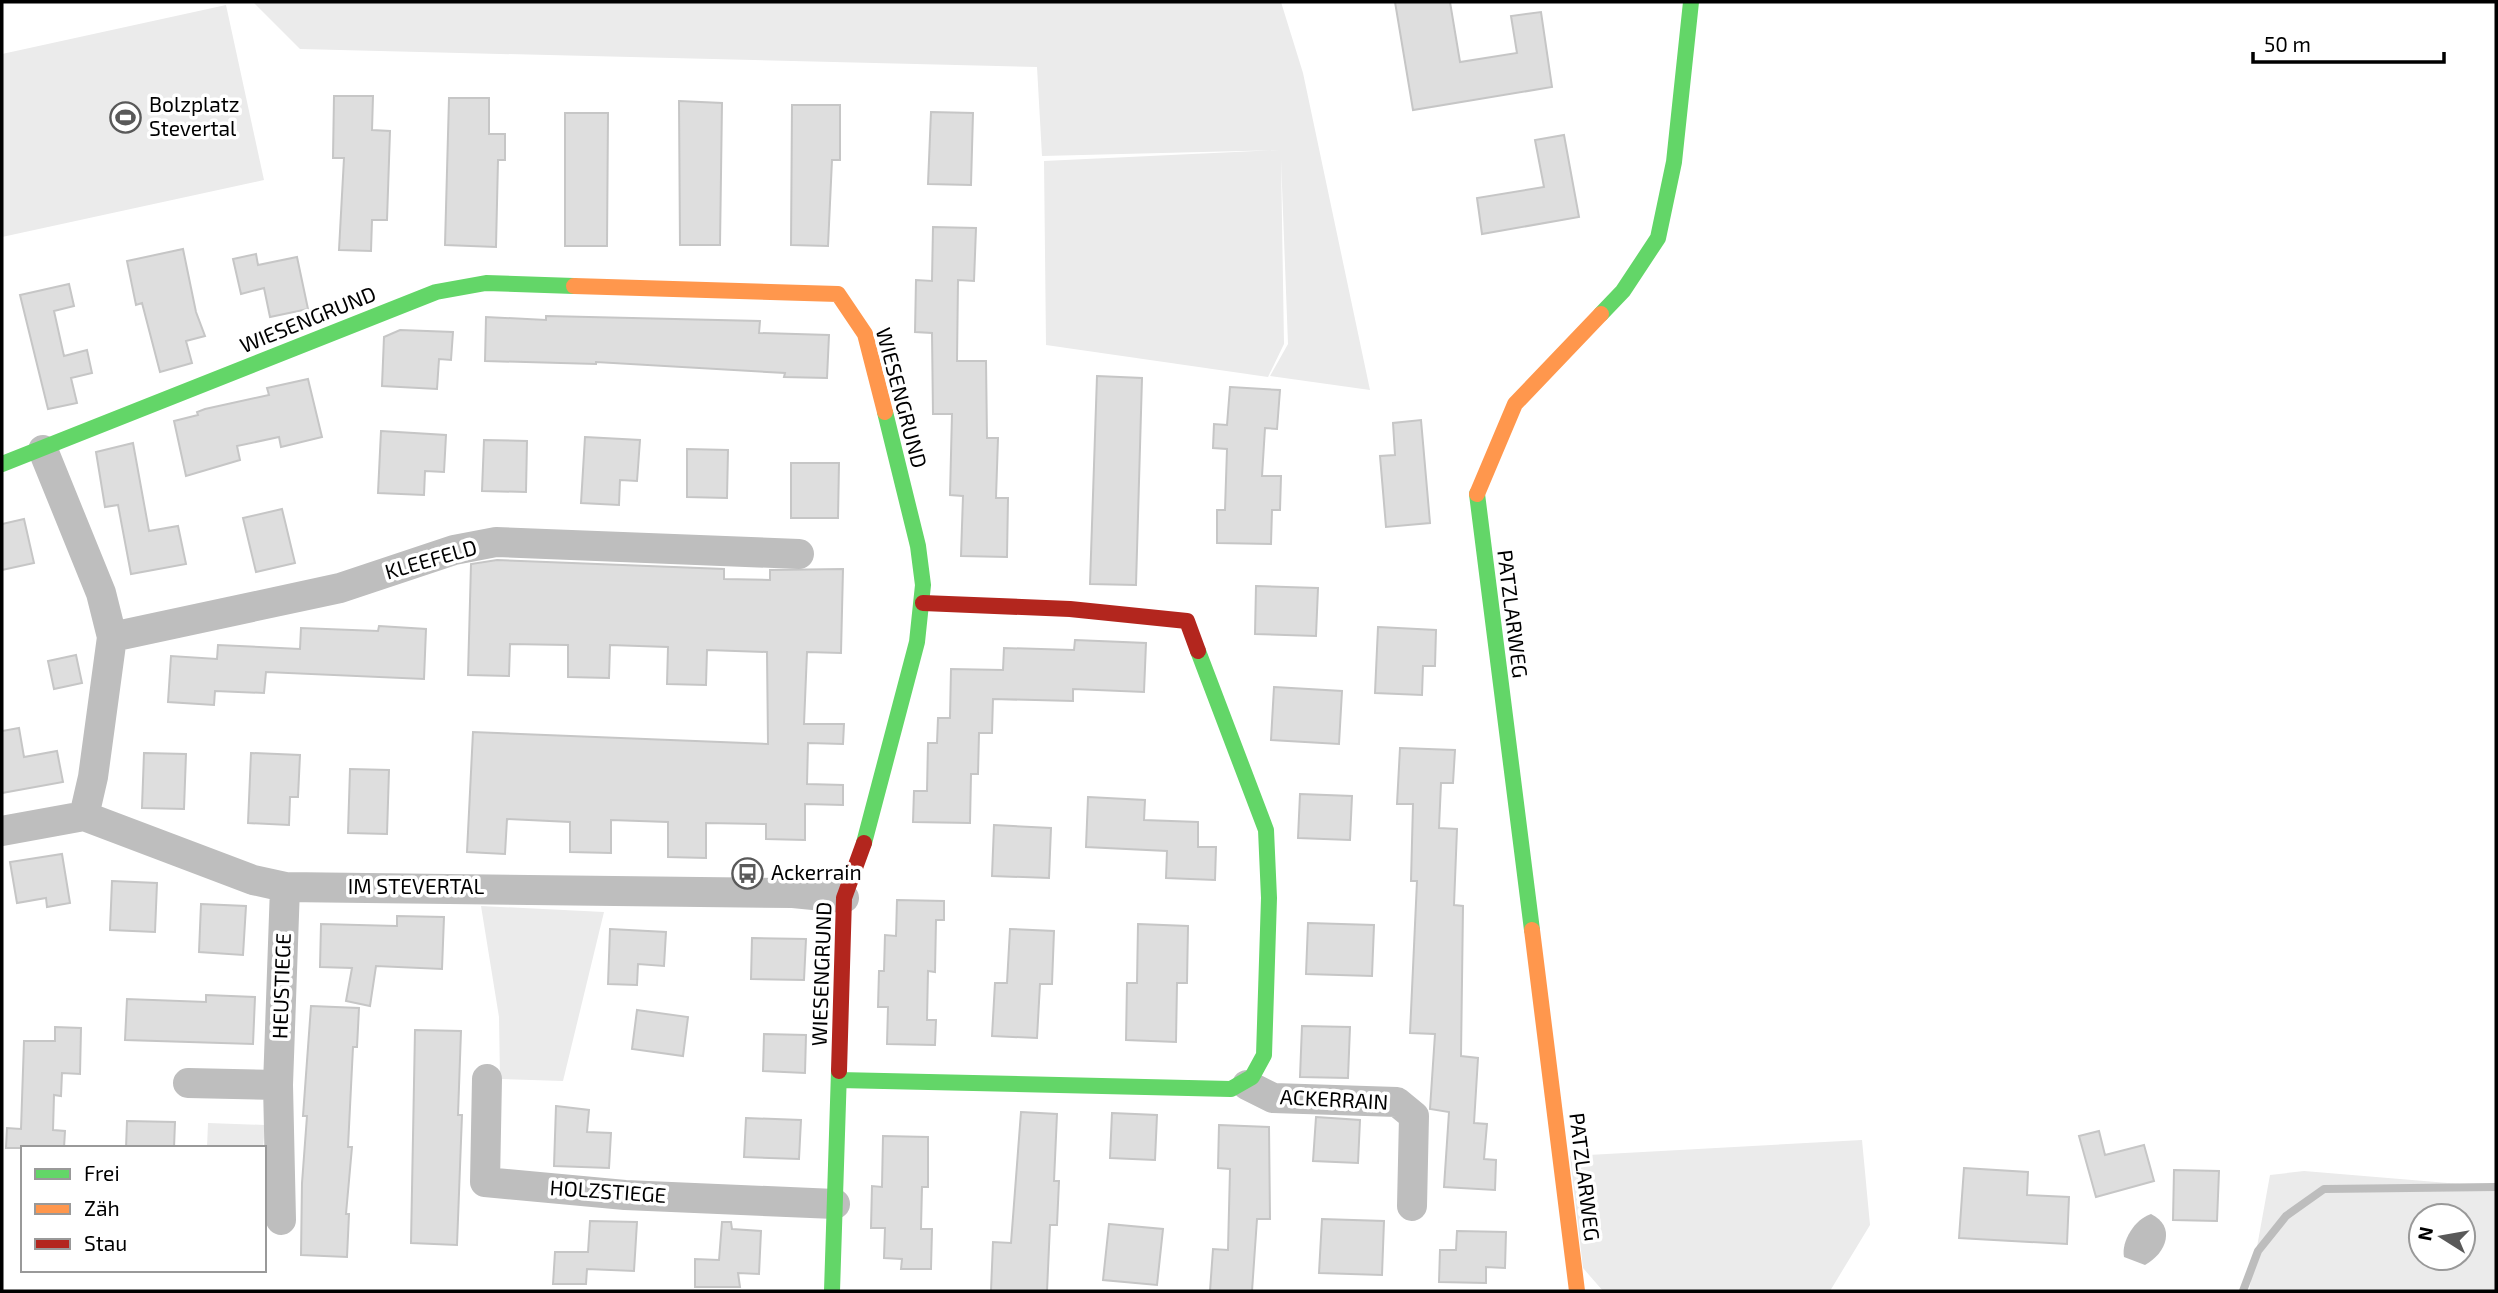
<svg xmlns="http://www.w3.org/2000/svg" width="2498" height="1293" viewBox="0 0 2498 1293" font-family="'Exo 2',sans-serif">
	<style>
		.green { fill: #ebebeb; fill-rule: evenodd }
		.water { fill: #bdbdbd }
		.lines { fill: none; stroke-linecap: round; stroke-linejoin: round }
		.stream { stroke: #bdbdbd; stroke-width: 8 }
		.building { fill: #dedede; stroke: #c6c6c6; stroke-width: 2 }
		.street { stroke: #bebebe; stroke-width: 30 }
		.fast { stroke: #63d668; stroke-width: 16 }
		.slow { stroke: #ff974d; stroke-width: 16 }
		.jam { stroke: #b3261e; stroke-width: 16 }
		.labels { text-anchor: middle; stroke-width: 7; stroke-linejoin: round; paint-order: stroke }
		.poi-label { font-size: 21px; fill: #000; stroke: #fff; text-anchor: start }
		.street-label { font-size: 21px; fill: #000; stroke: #fff }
	</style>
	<rect width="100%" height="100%" fill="#fff"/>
	<path class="green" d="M 253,2 L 1281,2 L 1303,73 L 1370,390 L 1270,376 L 1288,344 L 1281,159 L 1284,344 L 1268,377 L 1046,345 L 1044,161 L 1280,150 L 1042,156 L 1037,67 L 300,49 Z
		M 226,5 L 264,180 L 2,237 L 2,54 Z
		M 481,906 L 604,912 L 563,1081 L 500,1079 L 499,1017 Z
		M 208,1123 L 265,1125 L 263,1148 L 207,1148 Z
		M 1862,1140 L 1870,1225 L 1830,1291 L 1603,1291 L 1583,1268 L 1570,1156 Z
		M 2304,1171 L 2496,1187 L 2496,1291 L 2249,1291 L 2270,1175 ZM 2421,1216 L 2463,1216 L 2463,1258 L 2421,1258 Z"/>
	<path class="water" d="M 2151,1214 C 2176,1226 2167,1253 2145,1265 L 2124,1257 C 2121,1241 2135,1219 2151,1214 Z"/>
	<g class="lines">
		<path class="stream" d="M 2243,1291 L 2258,1251 L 2286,1216 L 2324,1189 L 2496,1187"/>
	</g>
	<path class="building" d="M 1395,2 L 1450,2 L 1460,62 L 1517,53 L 1511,16 L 1541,12 L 1552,87 L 1413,110 Z
		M 334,96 L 373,96 L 372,130 L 390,131 L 387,220 L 372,220 L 371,251 L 339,250 L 344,158 L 333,158 Z
		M 449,98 L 489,98 L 489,134 L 505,134 L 505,160 L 498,160 L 496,247 L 445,245 Z
		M 679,101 L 722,103 L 720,245 L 680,245 Z
		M 792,105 L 840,105 L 840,160 L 832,160 L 828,246 L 791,245 Z
		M 931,112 L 973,113 L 971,185 L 928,184 Z
		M 565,113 L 608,113 L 607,246 L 565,246 Z
		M 1564,135 L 1579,217 L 1482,234 L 1477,198 L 1544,187 L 1535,140 Z
		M 933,227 L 976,228 L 974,281 L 958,280 L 957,361 L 986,361 L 987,438 L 998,438 L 996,498 L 1008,498 L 1007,557 L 961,556 L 963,496 L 950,495 L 952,414 L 933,414 L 932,333 L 915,332 L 916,280 L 932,281 Z
		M 183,249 L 196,312 L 205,336 L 186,341 L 192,363 L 160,372 L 142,303 L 136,305 L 127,261 Z
		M 256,254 L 258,265 L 297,257 L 308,309 L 270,317 L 264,288 L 241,294 L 233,259 Z
		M 69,284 L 74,306 L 54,311 L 64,356 L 87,350 L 92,373 L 71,378 L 77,403 L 48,409 L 20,295 Z
		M 546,316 L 760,321 L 759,333 L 829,335 L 827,378 L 784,377 L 785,373 L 596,362 L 596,364 L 485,361 L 486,317 L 546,320 Z
		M 400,330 L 453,332 L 451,360 L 439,359 L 437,389 L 382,386 L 384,337 Z
		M 1097,376 L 1142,378 L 1136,585 L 1090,584 Z
		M 308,379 L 322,437 L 281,447 L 279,437 L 237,446 L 240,460 L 186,476 L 174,421 L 198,415 L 197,412 L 205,409 L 269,395 L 267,388 Z
		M 1230,387 L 1280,390 L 1277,429 L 1265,428 L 1262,476 L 1281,476 L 1280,510 L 1272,510 L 1271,544 L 1217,543 L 1217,510 L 1225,510 L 1227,449 L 1213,448 L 1214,424 L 1227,425 Z
		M 1421,420 L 1430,523 L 1386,527 L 1380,456 L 1395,455 L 1393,423 Z
		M 381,431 L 446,435 L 444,472 L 425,471 L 424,495 L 378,493 Z
		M 585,437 L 640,440 L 637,481 L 620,480 L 619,505 L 581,503 Z
		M 484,440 L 527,441 L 526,492 L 482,491 Z
		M 133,443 L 149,531 L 178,526 L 186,564 L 131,574 L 118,505 L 105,507 L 96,452 Z
		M 687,449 L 728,450 L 727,498 L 687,497 Z
		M 791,463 L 839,463 L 838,518 L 791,518 Z
		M 282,509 L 295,563 L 256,572 L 243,518 Z
		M 24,519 L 34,563 L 2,570 L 2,524 Z
		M 497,560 L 724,569 L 724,579 L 770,580 L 770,570 L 843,569 L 841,653 L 807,652 L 804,724 L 844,724 L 843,744 L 808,743 L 807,784 L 843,785 L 843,805 L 805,804 L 805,840 L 766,839 L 766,824 L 706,823 L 706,858 L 668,857 L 668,822 L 611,820 L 611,853 L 570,852 L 570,822 L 507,819 L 505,854 L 467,852 L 473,732 L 768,744 L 767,652 L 707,650 L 706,685 L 667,684 L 668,647 L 610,645 L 609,678 L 568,677 L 568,645 L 510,644 L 509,676 L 468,675 L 471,564 Z
		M 1256,586 L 1318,588 L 1316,636 L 1255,634 Z
		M 379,626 L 426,629 L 424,679 L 266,672 L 264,693 L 215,691 L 214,705 L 168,702 L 171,656 L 217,659 L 218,645 L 300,649 L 301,628 L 378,631 Z
		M 1378,627 L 1436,630 L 1435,666 L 1423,666 L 1422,695 L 1375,693 Z
		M 1075,640 L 1146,643 L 1144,692 L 1073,689 L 1073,701 L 993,699 L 992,733 L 979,733 L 978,774 L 971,774 L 970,823 L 913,822 L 914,791 L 927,791 L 928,743 L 937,743 L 938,718 L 950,718 L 951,669 L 1003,670 L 1004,648 L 1074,650 Z
		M 76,655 L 82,683 L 54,689 L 48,661 Z
		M 1274,687 L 1342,691 L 1339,744 L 1271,740 Z
		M 19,728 L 24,757 L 57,751 L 63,782 L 2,793 L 2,731 Z
		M 1400,748 L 1455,750 L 1453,783 L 1441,783 L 1439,828 L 1457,829 L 1454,905 L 1463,906 L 1461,1056 L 1478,1058 L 1474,1123 L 1487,1124 L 1484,1159 L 1496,1160 L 1495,1190 L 1444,1187 L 1449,1112 L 1430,1109 L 1435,1034 L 1410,1033 L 1417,881 L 1411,881 L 1413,804 L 1397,804 Z
		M 144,753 L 186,754 L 184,809 L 142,808 Z
		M 251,753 L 300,755 L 298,797 L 290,797 L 289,825 L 248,823 Z
		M 350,769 L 389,770 L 387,834 L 348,833 Z
		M 1300,794 L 1352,796 L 1350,840 L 1298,838 Z
		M 1088,797 L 1145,800 L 1144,820 L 1198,822 L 1198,847 L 1216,847 L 1215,880 L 1166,878 L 1167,851 L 1086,847 Z
		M 994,825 L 1051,828 L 1049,878 L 992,876 Z
		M 62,854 L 70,903 L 47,907 L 46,898 L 17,903 L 10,862 Z
		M 112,881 L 157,883 L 155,932 L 110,930 Z
		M 897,900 L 944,901 L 944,920 L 936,920 L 935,972 L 928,971 L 927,1020 L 936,1020 L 935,1045 L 887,1044 L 888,1007 L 878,1007 L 879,971 L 884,971 L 885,935 L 896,936 Z
		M 201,904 L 246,906 L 243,955 L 199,952 Z
		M 397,916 L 444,917 L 442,969 L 376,966 L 370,1006 L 346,1001 L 352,968 L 320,967 L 321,924 L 397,926 Z
		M 1308,923 L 1374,925 L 1372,976 L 1306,974 Z
		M 1138,924 L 1188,926 L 1187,983 L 1177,983 L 1176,1042 L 1126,1040 L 1127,983 L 1137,983 Z
		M 610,929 L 666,932 L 664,966 L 638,964 L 637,985 L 608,984 Z
		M 1010,929 L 1054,931 L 1052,984 L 1040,984 L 1037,1038 L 992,1036 L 995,983 L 1007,983 Z
		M 752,938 L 806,939 L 804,980 L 751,979 Z
		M 206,995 L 255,997 L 253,1044 L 125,1040 L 127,999 L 206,1002 Z
		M 311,1006 L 359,1008 L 357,1047 L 353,1047 L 348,1147 L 352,1147 L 346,1214 L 349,1214 L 347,1257 L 301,1255 L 302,1183 L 307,1116 L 303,1116 Z
		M 637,1010 L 688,1017 L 683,1056 L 632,1049 Z
		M 1302,1026 L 1350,1027 L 1348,1078 L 1300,1077 Z
		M 55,1027 L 81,1028 L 80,1074 L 62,1073 L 61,1096 L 54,1095 L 53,1130 L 65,1131 L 64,1148 L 6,1148 L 7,1128 L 21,1129 L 24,1041 L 55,1041 Z
		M 415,1030 L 461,1031 L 458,1115 L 462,1115 L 457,1245 L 411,1243 Z
		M 764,1034 L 806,1035 L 805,1073 L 763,1071 Z
		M 556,1106 L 589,1110 L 587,1132 L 611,1133 L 609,1168 L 554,1166 Z
		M 1021,1112 L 1057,1114 L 1054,1181 L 1059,1181 L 1057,1225 L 1050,1225 L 1047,1291 L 991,1291 L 993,1242 L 1011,1243 Z
		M 1112,1113 L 1157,1115 L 1155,1160 L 1110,1158 Z
		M 1316,1117 L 1360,1120 L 1358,1163 L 1313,1161 Z
		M 746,1118 L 801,1120 L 799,1159 L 744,1157 Z
		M 127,1121 L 175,1122 L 174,1148 L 126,1148 Z
		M 1219,1125 L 1269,1127 L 1270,1219 L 1257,1219 L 1252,1291 L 1210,1291 L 1213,1249 L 1228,1250 L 1230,1169 L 1218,1168 Z
		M 2099,1131 L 2105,1155 L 2144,1145 L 2154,1181 L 2096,1197 L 2079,1136 Z
		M 883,1136 L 928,1137 L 928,1187 L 922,1187 L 921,1229 L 932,1229 L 931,1269 L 901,1269 L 902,1259 L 884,1258 L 885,1228 L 871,1228 L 872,1186 L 882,1187 Z
		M 1964,1168 L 2028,1172 L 2027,1195 L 2069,1197 L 2067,1244 L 1959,1238 Z
		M 2174,1170 L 2219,1171 L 2217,1221 L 2173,1220 Z
		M 1322,1219 L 1384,1221 L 1382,1275 L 1319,1273 Z
		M 590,1221 L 637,1222 L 634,1271 L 587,1269 L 586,1284 L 553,1284 L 555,1252 L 588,1252 Z
		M 722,1222 L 731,1222 L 732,1229 L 761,1231 L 759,1274 L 738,1273 L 740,1287 L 695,1287 L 695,1259 L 719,1260 Z
		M 1109,1224 L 1163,1229 L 1157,1285 L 1103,1280 Z
		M 1457,1231 L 1506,1232 L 1505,1268 L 1486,1267 L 1486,1283 L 1439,1282 L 1440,1250 L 1456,1250 Z"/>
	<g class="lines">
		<path class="street" d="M 43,450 L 101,593 L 112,637 L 93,777 L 84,816
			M 112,637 L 340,588 L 454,550 L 496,542 L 799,554
			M 2,831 L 84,816 L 253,880 L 285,887 L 793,893 L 844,898
			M 487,1079 L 485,1182 L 625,1195 L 835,1204
			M 188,1083 L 278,1085
			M 1247,1085 L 1273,1098 L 1397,1102 L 1414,1116 L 1412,1206
			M 281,1220 L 278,1085 L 285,887"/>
		<path class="fast" d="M 1601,314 L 1623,291 L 1658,238 L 1674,162 L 1691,2
			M 2,464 L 436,292 L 486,283 L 574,286
			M 1477,494 L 1532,930
			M 864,843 L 917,642 L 923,585 L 918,546 L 885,412
			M 839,1080 L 1231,1089 L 1252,1077 L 1264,1055 L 1269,898 L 1266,830 L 1198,651
			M 832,1291 L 839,1071"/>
		<path class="slow" d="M 574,286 L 838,294 L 865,334 L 885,412
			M 1477,494 L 1515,404 L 1601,314
			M 1532,930 L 1577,1291"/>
		<path class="jam" d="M 923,603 L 1070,609 L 1187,621 L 1198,651
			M 839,1071 L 844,898 L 864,843"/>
	</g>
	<defs>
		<symbol id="stadium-ring" viewBox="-11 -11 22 22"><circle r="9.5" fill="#fff" stroke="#595959" stroke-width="1.5"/><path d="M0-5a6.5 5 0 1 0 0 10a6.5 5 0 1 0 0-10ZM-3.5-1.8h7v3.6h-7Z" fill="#595959"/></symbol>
		<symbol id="bus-ring" viewBox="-11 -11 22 22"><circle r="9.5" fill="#fff" stroke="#595959" stroke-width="1.5"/><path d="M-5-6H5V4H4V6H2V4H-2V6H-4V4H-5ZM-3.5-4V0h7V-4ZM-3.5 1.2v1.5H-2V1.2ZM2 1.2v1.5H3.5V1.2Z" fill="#595959"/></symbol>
	</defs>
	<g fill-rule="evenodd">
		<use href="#stadium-ring" x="108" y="100" width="35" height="35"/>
		<use href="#bus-ring" x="730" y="856" width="35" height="35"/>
	</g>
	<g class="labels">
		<g class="poi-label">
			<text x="149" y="112">Bolzplatz<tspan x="149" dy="24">Stevertal</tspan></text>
			<text x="771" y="880">Ackerrain</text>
		</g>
		<g class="street-label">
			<text transform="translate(308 320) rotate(-22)" y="7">WIESENGRUND</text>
			<text transform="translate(901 398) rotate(75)" y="7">WIESENGRUND</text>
			<text transform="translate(431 560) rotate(-16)" y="7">KLEEFELD</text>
			<text transform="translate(1512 614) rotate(83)" y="7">PATZLARWEG</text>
			<text x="416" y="894">IM STEVERTAL</text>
			<text transform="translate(822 974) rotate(-88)" y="7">WIESENGRUND</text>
			<text transform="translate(282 986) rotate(-88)" y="7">HEUSTIEGE</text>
			<text transform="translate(1334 1100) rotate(3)" y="7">ACKERRAIN</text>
			<text transform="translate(1584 1177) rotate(83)" y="7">PATZLARWEG</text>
			<text transform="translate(608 1192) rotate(4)" y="7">HOLZSTIEGE</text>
		</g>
	</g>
	<rect width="2498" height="1293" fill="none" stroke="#000000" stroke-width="7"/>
	<rect x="21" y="1146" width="245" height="126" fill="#ffffff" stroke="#999999" stroke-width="2"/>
	<rect x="35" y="1169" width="35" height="10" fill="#63d668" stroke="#999999" stroke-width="2"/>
	<text x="84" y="1181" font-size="21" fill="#000000">Frei</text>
	<rect x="35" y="1204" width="35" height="10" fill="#ff974d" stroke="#999999" stroke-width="2"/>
	<text x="84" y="1216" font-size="21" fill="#000000">Zäh</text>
	<rect x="35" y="1239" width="35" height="10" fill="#b3261e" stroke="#999999" stroke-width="2"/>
	<text x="84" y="1251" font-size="21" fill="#000000">Stau</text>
	<g transform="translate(2442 1237) rotate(281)"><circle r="33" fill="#ffffff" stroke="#999999" stroke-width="2"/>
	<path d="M0-5L12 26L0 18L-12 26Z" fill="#595959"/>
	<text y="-10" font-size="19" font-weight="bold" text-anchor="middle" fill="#000000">N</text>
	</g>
	<path d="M2253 52v10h191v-10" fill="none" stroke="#000000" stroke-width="3.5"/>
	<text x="2264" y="52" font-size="21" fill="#000000" stroke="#ffffff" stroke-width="5" paint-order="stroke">50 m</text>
</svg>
